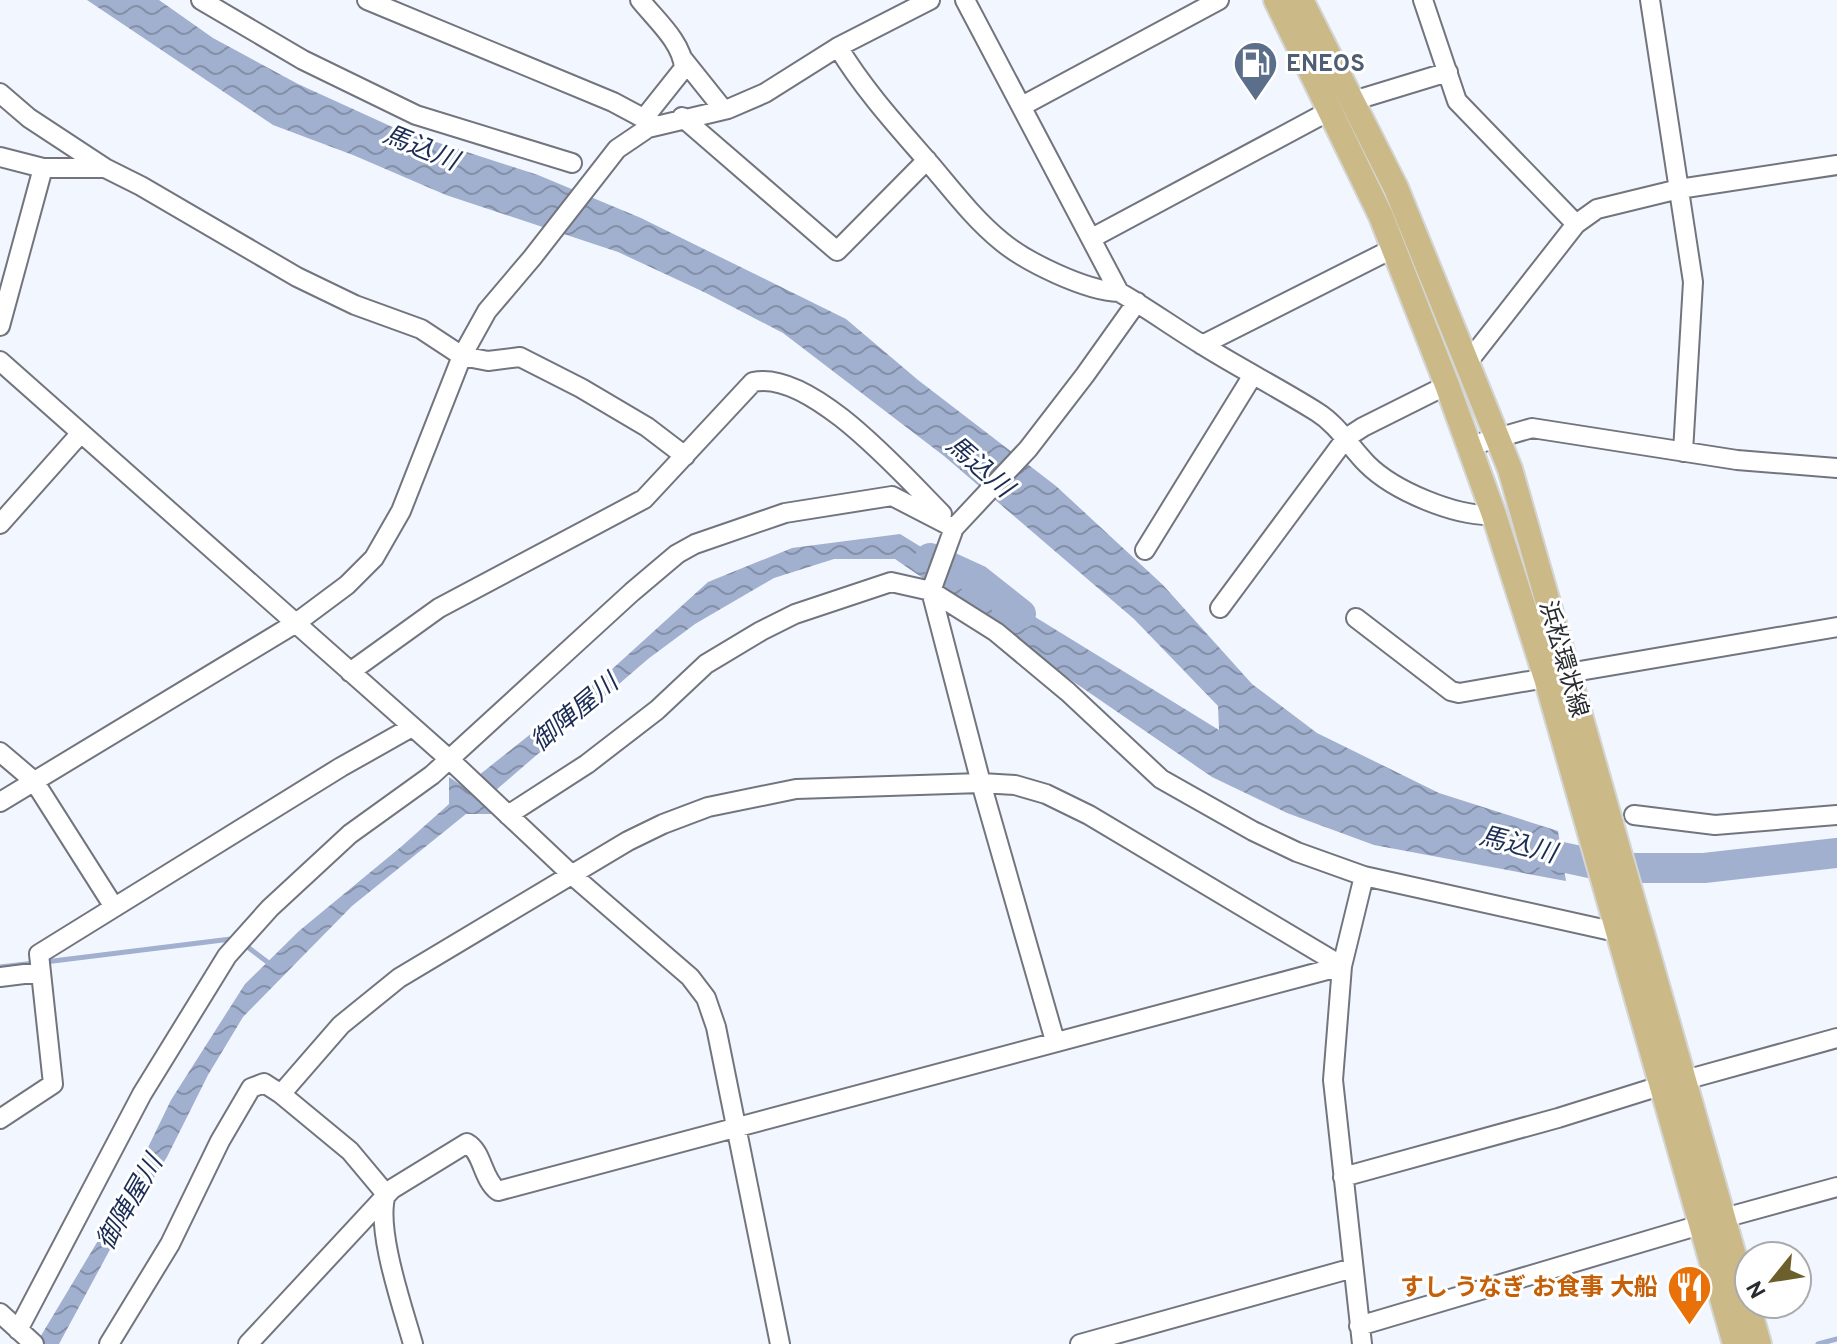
<svg xmlns="http://www.w3.org/2000/svg" width="1837" height="1344" viewBox="0 0 1837 1344" font-family="Overpass,'Noto Sans JP',sans-serif">
	<style>
		.water { fill: url(#water-waves) }
		.lines { fill: none; stroke-linecap: round; stroke-linejoin: round }
		.stream { stroke: #a1b0ce; stroke-width: 5 }
		.river { stroke: #a1b0ce; stroke-width: 30 }
		.minor-casing { stroke: #72757d; stroke-width: 22 }
		.major-casing { stroke: #d4d5d5; stroke-width: 28 }
		.minor { stroke: #fff; stroke-width: 18 }
		.major { stroke: #cbba88; stroke-width: 24 }
		.labels { text-anchor: middle; stroke-width: 6; stroke-linejoin: round; paint-order: stroke }
		.service-label { font-size: 24px; font-weight: bold; fill: #4e5e75; stroke: #fff; text-anchor: start }
		.street-label { font-size: 24px; fill: #292b2e; stroke: #fff }
		.food-label { font-size: 24px; font-weight: bold; fill: #c56008; stroke: #fff; text-anchor: end }
		.water-label { font-size: 26px; font-style: italic; fill: #1b2d55; stroke: #fff }
	</style>
	<defs>
		<pattern id="water-waves" width="16" height="10" patternUnits="userSpaceOnUse" patternTransform="scale(2)"><rect width="16" height="10" fill="#a1b0ce"/><path d="M0 5q4-4 8 0t8 0" fill="none" stroke="#838fa8"/></pattern>
	</defs>
	<rect width="100%" height="100%" fill="#f2f6ff"/>
	<path class="water" d="M 87,0 L 159,0 L 213,38 L 298,84 L 399,130 L 538,175 L 641,218 L 846,319 L 918,380 L 1056,486 L 1163,585 L 1252,684 L 1317,733 L 1439,793 L 1558,831 L 1566,881 L 1374,845 L 1287,813 L 1212,777 L 895,559 L 834,559 L 774,578 L 695,624 L 648,659 L 481,803 L 494,814 L 466,814 L 352,906 L 243,1017 L 208,1075 L 167,1157 L 120,1231 L 59,1344 L 36,1344 L 123,1199 L 171,1100 L 245,984 L 299,931 L 402,846 L 449,804 L 449,777 L 464,787 L 610,671 L 708,582 L 792,548 L 900,534 L 1219,730 L 1218,706 L 1134,619 L 944,456 L 783,333 L 706,293 L 618,252 L 446,195 L 353,155 L 273,125 Z"/>
	<g class="lines">
		<path class="stream" d="M 245,945 L 270,964
			M 45,962 L 231,939
			M 0,967 L 35,963
			M 1818,1344 L 1837,1339"/>
		<path class="river" d="M 930,558 L 978,580 L 1021,614
			M 1524,849 L 1613,868 L 1704,868 L 1837,853"/>
		<defs>
			<path id="minor" d="M 201,0 L 303,60 L 416,115 L 572,163
				M 367,0 L 613,102 L 656,125
				M 640,0 C 656,20 682,42 684,68 L 645,117
				M 965,0 L 1119,292
				M 1423,0 L 1457,101 L 1576,224
				M 1650,0 L 1693,282 L 1683,452
				M 838,47 C 864,90 897,126 930,164 C 952,190 974,219 1001,241 C 1026,262 1086,291 1119,292 C 1147,308 1173,327 1201,344 C 1239,368 1279,388 1317,412 C 1338,425 1350,447 1367,464 C 1394,491 1456,517 1494,515
				M 683,59 L 723,109
				M 0,93 L 29,118 L 105,168 L 141,186 L 297,277 L 355,305 L 421,329 L 462,356 L 488,361 L 520,357 L 581,388 L 647,427 L 685,456
				M 1353,101 L 1448,72
				M 1022,106 L 1219,0
				M 682,117 L 837,251 L 927,160
				M 0,157 L 43,168 L 102,168
				M 1092,238 L 1331,110
				M 0,326 L 43,168
				M 1202,345 L 1394,248
				M 0,361 L 449,759 L 572,875 L 690,977 L 706,998 L 716,1027 L 780,1344
				M 1468,362 L 1576,224 L 1597,209 L 1679,189 L 1837,165
				M 1470,446 L 1532,428 L 1737,460 L 1837,468
				M 0,524 L 80,434
				M 1145,550 L 1253,375
				M 1220,608 L 1346,438 L 1363,427 L 1447,385
				M 1356,618 L 1451,691 L 1459,693 L 1546,678
				M 350,672 L 439,608 L 644,499 L 753,382 C 811,369 903,475 942,514
				M 1568,673 L 1837,627
				M 0,752 L 34,781 L 114,907
				M 0,802 L 296,623 L 347,585 L 374,558 L 401,511 L 462,356 L 487,311 L 532,258 L 617,149 L 648,128 L 728,109 L 765,93 L 838,47 L 930,0
				M 508,815 L 587,764 L 657,710 L 706,664 L 761,631 L 795,614 L 891,582 L 931,591 L 996,632 L 1068,692 L 1161,779 L 1253,831 L 1297,852 L 1364,876 L 1616,932
				M 1634,815 L 1715,825 L 1837,815
				M 0,977 L 40,972
				M 1055,1041 L 981,783 L 931,591 L 954,528 L 1028,449 L 1085,375 L 1137,302
				M 1685,1080 L 1837,1038
				M 281,1094 L 341,1025 L 399,978 L 628,841 L 663,824 L 708,807 L 796,789 L 981,783 L 1015,785 L 1046,794 L 1089,815 L 1342,966
				M 0,1119 L 53,1084 L 39,954 L 341,767 L 412,727
				M 1343,1177 L 1558,1118 L 1660,1086
				M 386,1194 C 375,1229 403,1308 413,1344
				M 1724,1218 L 1837,1187
				M 0,1313 L 34,1344
				M 1359,1326 L 1700,1225
				M 18,1330 L 142,1094 L 227,956 L 270,908 L 350,834 L 432,775 L 632,592 L 677,554 L 695,544 L 785,513 L 892,496 L 954,528
				M 109,1344 L 170,1244 L 220,1141 L 251,1088 L 264,1083 L 281,1094 L 350,1151 L 386,1194
				M 248,1344 L 392,1189 L 467,1143 C 483,1152 482,1179 498,1191 L 1342,966
				M 1080,1344 L 1353,1268
				M 1362,1344 L 1333,1080 L 1342,966 L 1364,876"/>
			<path id="major" d="M 1276,0 L 1381,216 L 1447,385 L 1494,515 L 1546,678 L 1735,1344
				M 1301,0 L 1396,188 L 1510,469 L 1759,1344"/>
		</defs>
		<use href="#minor" class="minor-casing"/>
		<use href="#major" class="major-casing"/>
		<use href="#minor" class="minor"/>
		<use href="#major" class="major"/>
	</g>
	<defs>
		<symbol id="fuel-pin" viewBox="-11 -11 22 30"><path d="M0 17L-7.5 6A9.5 9.5 0 1 1 7.5 6Z" fill="#5c6f8a" stroke="#fff"/><path d="M-5.5-6h7V0h2V4h1.3V-2.5L3-4.5l.8-.8L6-3V5H2.5V1h-1V6h-7ZM-4.2-4.7v3.2H.2V-4.7Z" fill="#fff"/></symbol>
		<symbol id="restaurant-pin" viewBox="-11 -11 22 30"><path d="M0 17L-7.5 6A9.5 9.5 0 1 1 7.5 6Z" fill="#e8710a" stroke="#fff"/><path d="M-5-6h1v4h1v-4h1v4h1v-4h1v5L-1.5 .5V6h-2V.5L-5-1ZM5-6V6H3V1.5H1.5Q1.5-4 5-6Z" fill="#fff"/></symbol>
	</defs>
	<g fill-rule="evenodd">
		<use href="#fuel-pin" x="1230" y="38" width="51" height="69"/>
		<use href="#restaurant-pin" x="1664" y="1262" width="51" height="69"/>
	</g>
	<g class="labels">
		<g class="service-label">
			<text x="1286" y="71">ENEOS</text>
		</g>
		<g class="street-label">
			<text transform="translate(1564 659) rotate(74)" y="8">浜松環状線</text>
		</g>
		<g class="food-label">
			<text x="1658" y="1295">すし うなぎ お食事 大船</text>
		</g>
		<g class="water-label">
			<text transform="translate(421 147) rotate(22)" y="9">馬込川</text>
			<text transform="translate(980 466) rotate(41)" y="9">馬込川</text>
			<text transform="translate(574 712) rotate(-40)" y="9">御陣屋川</text>
			<text transform="translate(1518 844) rotate(14)" y="9">馬込川</text>
			<text transform="translate(129 1202) rotate(-60)" y="9">御陣屋川</text>
		</g>
	</g>
	<g transform="translate(1773 1280) rotate(240)"><circle r="38" fill="#ffffff" stroke="#a9aaab" stroke-width="2"/>
	<path d="M0-6L14 30L0 20L-14 30Z" fill="#6d5f2c"/>
	<text y="-12" font-size="22" font-weight="bold" text-anchor="middle" fill="#292b2e">N</text>
	</g>
</svg>
